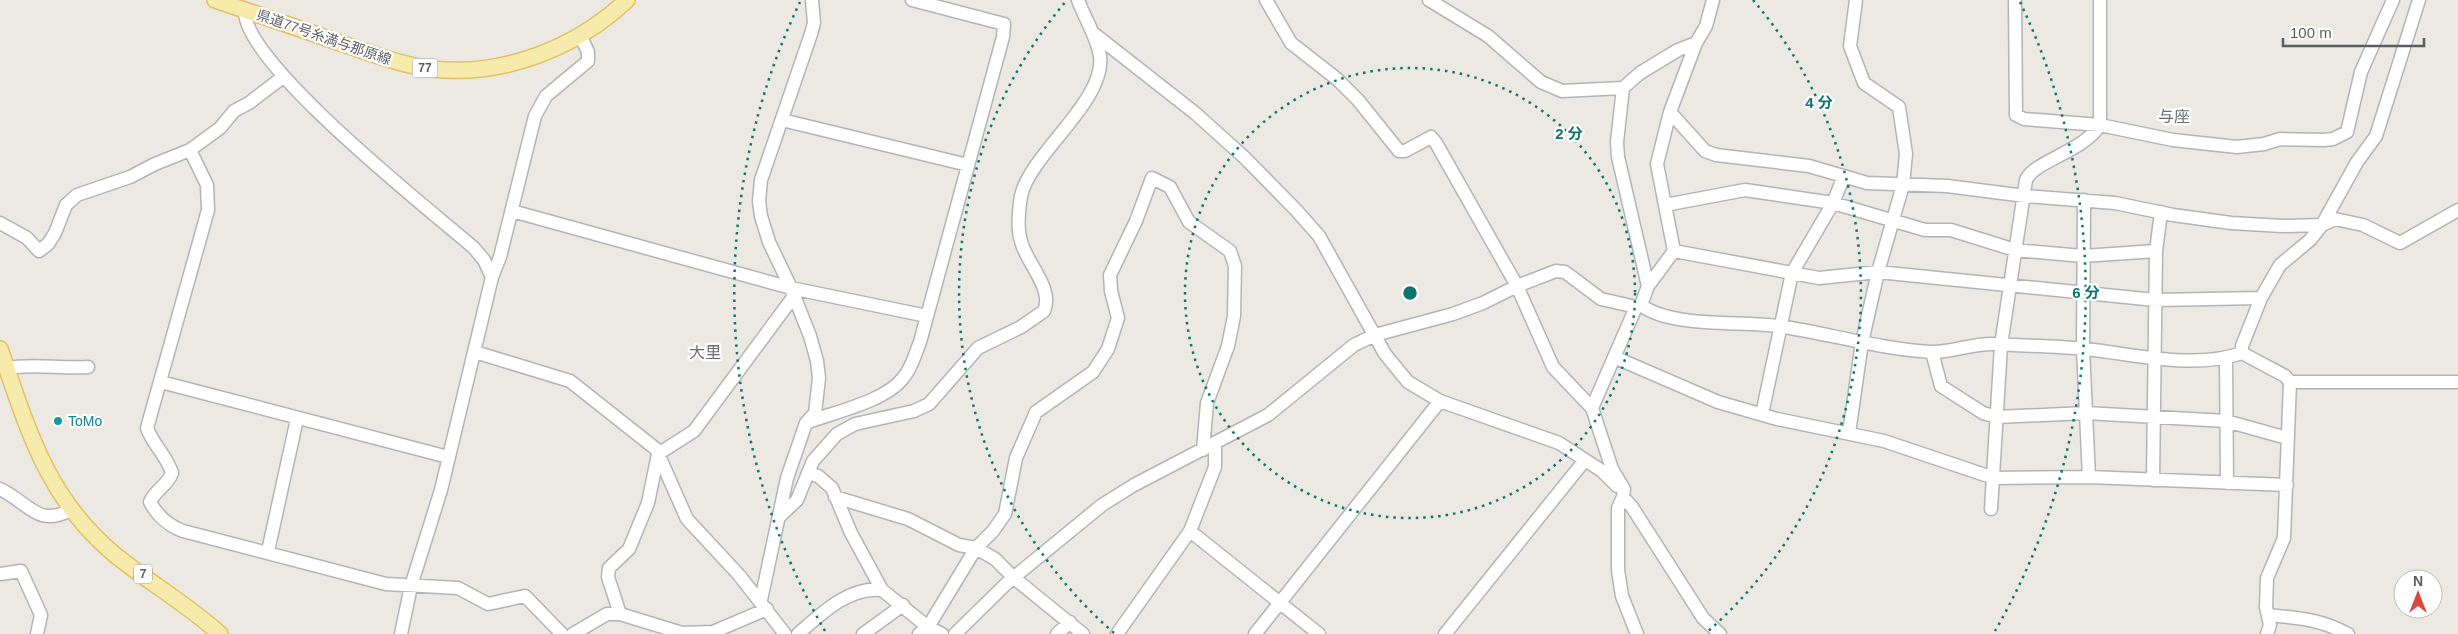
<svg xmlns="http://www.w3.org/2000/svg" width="2458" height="634" viewBox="0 0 2458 634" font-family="Helvetica,'Noto Sans JP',sans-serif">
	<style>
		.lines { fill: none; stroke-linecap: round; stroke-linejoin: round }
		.minor-casing { stroke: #b2b4b8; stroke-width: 15 }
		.major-casing { stroke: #e3c063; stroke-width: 18 }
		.minor { stroke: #fff; stroke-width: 12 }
		.major { stroke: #f7ebac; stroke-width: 15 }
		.ring { fill: none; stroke: #0f766e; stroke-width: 2.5; stroke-dasharray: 2.5 5 }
		.culture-dot { fill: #0f9aa8; stroke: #fff; stroke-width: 2 }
		.labels { text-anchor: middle; stroke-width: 4.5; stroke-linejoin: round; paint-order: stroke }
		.shield { fill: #fff; stroke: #8c8e90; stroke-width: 1 }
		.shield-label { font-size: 12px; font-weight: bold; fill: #5a5d61 }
		.street-label { font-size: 14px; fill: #5a5d61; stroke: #fff }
		.culture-label { font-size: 14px; fill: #0d838f; stroke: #fff; text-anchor: start }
		.quarter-label { font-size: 16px; fill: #6b6f73; stroke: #fff }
		.centre { fill: #0f766e; stroke: #fff; stroke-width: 2.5 }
		.ring-label { font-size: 15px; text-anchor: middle; font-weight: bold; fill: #0f766e; stroke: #fff; stroke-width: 4.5; stroke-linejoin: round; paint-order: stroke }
	</style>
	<rect width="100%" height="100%" fill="#ece9e2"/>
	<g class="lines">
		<defs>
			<path id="minor" d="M 1266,0 L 1291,43 L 1337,79 L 1358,100 L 1399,151 L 1405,151 L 1431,137 L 1436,143 L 1517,286 L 1553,367 L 1592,408 L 1612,469 L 1624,489 L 1623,497 L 1618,508 L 1618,570 L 1622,596 L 1637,634
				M 1429,0 L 1488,36 L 1541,82 L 1562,91 L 1623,88 L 1640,73 L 1678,50 L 1696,43
				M 1713,0 L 1706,26 L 1696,43 L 1670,112 L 1705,151 L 1716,155 L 1809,166 L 1867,183 L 1947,186 L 2025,196 L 2115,203 L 2173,215 L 2231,223 L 2282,226 L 2322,225 L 2335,219 L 2363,225 L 2400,243 L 2458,210
				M 2015,0 L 2016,115 L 2024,119 L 2100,125 L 2173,140 L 2237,147 L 2264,144 L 2280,139 L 2324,140 L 2333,139 L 2347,132 L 2361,72 L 2393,0
				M 245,11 C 243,63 430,210 474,248 L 484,260 L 492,277
				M 1093,33 L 1195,113 L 1245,158 L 1296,210 L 1319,236 L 1385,354 L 1408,382 L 1440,401 L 1559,443 L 1602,471 L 1617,486
				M 782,120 L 968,165
				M 190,150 L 207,185 L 208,210 L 147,428 C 153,445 167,456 172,473 C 168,485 155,490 150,502 C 157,515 169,526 183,531 L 386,584 L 458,588 L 488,604 L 525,596 L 562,634
				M 2084,200 L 2083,349 L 2089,477
				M 1665,205 L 1745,190 L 1833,203 L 1925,230 L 1951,230 L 2015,250 L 2083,256 L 2156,251
				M 512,211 L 791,288 L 927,316
				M 0,223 L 27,238 L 39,251 L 48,244 L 55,233 L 66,205 L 77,195 L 130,177 L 155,164 L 190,150 L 220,128 L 234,111 L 249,103 L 283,77
				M 1674,251 L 1819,278 L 1878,272 L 2155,300 L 2261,298
				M 1648,286 L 1674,251 L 1657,164 L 1670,112
				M 1641,305 C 1672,329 1746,320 1785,327 C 1833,335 1882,349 1931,352 C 1950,353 1973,343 1994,344 C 2024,346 2055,346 2085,349 C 2135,354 2193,370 2242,353 L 2285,376 L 2290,382 L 2284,538 L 2267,578 L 2266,607 L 2270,625 L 2267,634
				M 475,352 L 570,381 L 656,449 L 687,519 L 739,575 L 785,634
				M 1932,352 L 1941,386 L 1983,413 L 1997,417 L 2086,413 L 2226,421 L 2287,438
				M 2242,353 L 2242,346 L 2261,298 L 2280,265 L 2310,240 L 2322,225 L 2357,162 L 2376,136 L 2419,0
				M 1614,357 L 1718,402 L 1777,419 L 1884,441 L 1994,478 L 2089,477 L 2287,485
				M 2226,359 L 2227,483
				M 7,368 C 33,363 61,369 88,367
				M 161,382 L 448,457
				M 2290,382 L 2458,382
				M 1592,408 L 1636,307
				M 1762,414 L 1792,273 L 1833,203 L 1844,176
				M 808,422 C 835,412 886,401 903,378 C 912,368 915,354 920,342 L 1003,37 L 1004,24 L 912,0
				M 1849,433 L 1862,342 L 1878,272 L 1903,185 L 1906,154 L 1899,107 L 1864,83 L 1850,46 L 1856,0
				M 808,473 L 818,476 L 832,488 L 851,533 L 882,590 L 928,627 L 942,634
				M 2153,480 L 2156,251 L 2161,212
				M 0,489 C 28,502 38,528 70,510
				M 835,497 L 908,519 L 959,545 L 976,548 L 993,531 L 1005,514 L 1016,458 L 1036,412 L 1093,372 L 1108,349 L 1118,318 L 1111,291 L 1110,275 L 1136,221 L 1152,178 L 1170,187 L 1189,222 L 1230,251 L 1235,266 L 1234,316 L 1228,346 L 1207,403 L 1203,450
				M 1623,497 L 1632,507 L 1703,618 L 1720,634
				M 1991,509 L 2001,345 L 2026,180 C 2034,161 2083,152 2100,125 L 2100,0
				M 780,516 L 797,500 L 813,461 L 837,434 L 855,424 L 914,411 L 929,404 L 978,348 L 1021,327 L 1044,311 C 1054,288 1026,263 1021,241 C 1017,229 1019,209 1021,196 C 1030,154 1106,101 1100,56 C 1097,37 1085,19 1078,0
				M 1190,531 L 1319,634
				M 268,551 L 297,419
				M 0,574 L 21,571 L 41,615 L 37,634
				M 761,600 L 787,478 L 806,423 L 815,413 L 819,378 L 817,361 L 810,336 L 791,288 L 769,242 L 761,216 L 759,201 L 761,180 L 811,34 L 814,23 L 812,0
				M 767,609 L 713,632 L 682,633 L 620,614 L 608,577 L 609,568 L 629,549 L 648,503 L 658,454 L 694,431 L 794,296
				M 2268,615 C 2299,618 2320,619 2348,634
				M 401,634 L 411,586 L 441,490 L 492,277 L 500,257 L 535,116 L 546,96 L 588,61 L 588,52 L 580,35
				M 573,634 L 607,614 L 620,614
				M 798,634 C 821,614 849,586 882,590
				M 863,634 L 903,605
				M 919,634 L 928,627 L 976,548 L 995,559 L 1014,578 L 1083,634
				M 955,634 L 1007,583 L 1102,505 L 1134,485 L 1268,415 L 1354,345 L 1375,335 L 1453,314 L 1483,303 L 1517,286 L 1556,271 L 1565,272 L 1601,299 L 1636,307 L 1641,305 L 1648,286 L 1618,157 L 1617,142 L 1623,88
				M 1057,634 L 1070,622
				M 1117,634 L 1190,531 L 1215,467 L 1215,445
				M 1255,634 L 1440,401
				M 1445,634 L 1585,460"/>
			<path id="major" d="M 215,0 C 256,14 296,27 337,42 C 368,52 400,65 432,69 C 503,77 576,48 627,0
				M 0,349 C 28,429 46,497 114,554 C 148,582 187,604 220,634"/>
		</defs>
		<use href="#minor" class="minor-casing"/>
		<use href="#major" class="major-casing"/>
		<use href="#minor" class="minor"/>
		<use href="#major" class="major"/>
	</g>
	<g class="ring">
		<circle cx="1410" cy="293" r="225"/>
		<path d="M1114 633A451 451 0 0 1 1067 0M1753 0A451 451 0 0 1 1706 633"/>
		<path d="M825 631A676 676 0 0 1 800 2M2020 2A676 676 0 0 1 1995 631"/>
	</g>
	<circle class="culture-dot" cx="58" cy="421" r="5"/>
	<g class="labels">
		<g class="shield">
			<rect x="412.5" y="58.5" width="25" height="19" rx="4"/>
			<rect x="134" y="564.5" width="18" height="19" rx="4"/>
		</g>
		<g class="shield-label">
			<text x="425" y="72">77</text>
			<text x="143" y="578">7</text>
		</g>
		<g class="street-label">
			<text transform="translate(324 37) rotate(19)" y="5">県道77号糸満与那原線</text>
		</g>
		<g class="culture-label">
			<text x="68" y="426">ToMo</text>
		</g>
		<g class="quarter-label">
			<text x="2174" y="122">与座</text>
			<text x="705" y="358">大里</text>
		</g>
	</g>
	<circle cx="1410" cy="293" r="8" class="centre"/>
	<g class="ring-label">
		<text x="1819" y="108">4 分</text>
		<text x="1569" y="139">2 分</text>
		<text x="2086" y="298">6 分</text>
	</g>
	<g transform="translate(2418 594)"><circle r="24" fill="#ffffff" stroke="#bdbec0"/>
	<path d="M0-4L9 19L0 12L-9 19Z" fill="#d8483b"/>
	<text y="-8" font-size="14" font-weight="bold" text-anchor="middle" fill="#5a5d61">N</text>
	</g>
	<path d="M2283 38v8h141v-8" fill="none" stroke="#5a5d61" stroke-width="2.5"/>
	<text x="2290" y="38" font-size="15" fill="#5a5d61" stroke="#ffffff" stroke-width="4" paint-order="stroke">100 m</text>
</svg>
